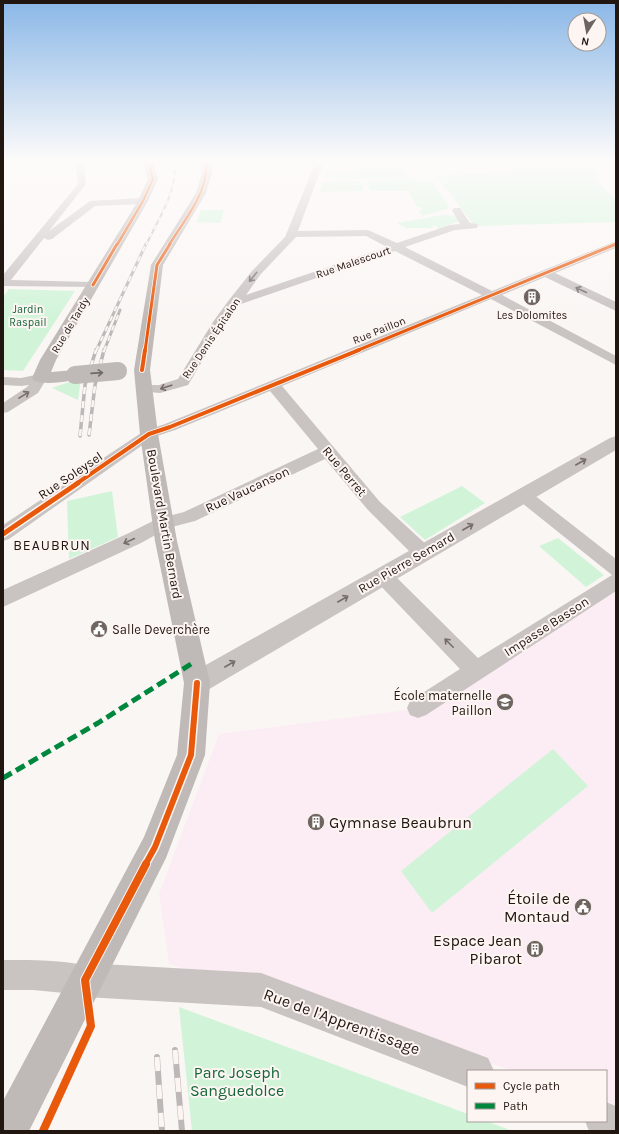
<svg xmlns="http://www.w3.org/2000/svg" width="619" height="1134" viewBox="0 0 619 1134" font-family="Karla,sans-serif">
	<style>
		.industrial { fill: #fbedf3 }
		.green { fill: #d1f4d9 }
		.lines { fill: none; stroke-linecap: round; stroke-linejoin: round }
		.minor { fill: #c9c3c2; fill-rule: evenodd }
		.tertiary { fill: #c9c3c2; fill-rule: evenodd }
		.secondary { fill: #bfb9b7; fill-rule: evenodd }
		.rail-far3-casing { stroke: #bdb8b7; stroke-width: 2 }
		.rail-far2-casing { stroke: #bdb8b7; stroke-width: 3 }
		.rail-far1-casing { stroke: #bdb8b7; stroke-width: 3.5 }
		.rail-casing { stroke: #bdb8b7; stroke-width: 6 }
		.rail-far3 { stroke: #fcf5f2; stroke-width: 1.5; stroke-dasharray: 4.5; stroke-linecap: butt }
		.rail-far2 { stroke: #fcf5f2; stroke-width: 2; stroke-dasharray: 5.5; stroke-linecap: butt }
		.rail-far1 { stroke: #fcf5f2; stroke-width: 2.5; stroke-dasharray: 7; stroke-linecap: butt }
		.rail { stroke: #fcf5f2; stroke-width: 5; stroke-dasharray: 14; stroke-linecap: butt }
		.secondary-bridge { stroke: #bfb9b7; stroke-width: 18 }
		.quiet { stroke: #00873e; stroke-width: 5; stroke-dasharray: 10 5; stroke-linecap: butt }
		.cycleway-far5-casing { stroke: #fcf5f2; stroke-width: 3.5 }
		.cycleway-far4-casing { stroke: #fcf5f2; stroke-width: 4.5 }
		.cycleway-far3-casing { stroke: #fcf5f2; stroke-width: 6 }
		.cycleway-far2-casing { stroke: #fcf5f2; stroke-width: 8 }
		.cycleway-far1-casing { stroke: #fcf5f2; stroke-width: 9 }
		.cycleway-casing { stroke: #fcf5f2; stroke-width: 10 }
		.cycleway-far5 { stroke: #e8590c; stroke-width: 2.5 }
		.cycleway-far4 { stroke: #e8590c; stroke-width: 3 }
		.cycleway-far3 { stroke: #e8590c; stroke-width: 4 }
		.cycleway-far2 { stroke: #e8590c; stroke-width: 5 }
		.cycleway-far1 { stroke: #e8590c; stroke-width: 6 }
		.cycleway { stroke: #e8590c; stroke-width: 8 }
		.oneway { stroke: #766c6a }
		.oneway2 { stroke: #706864 }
		.labels { text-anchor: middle; stroke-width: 4; stroke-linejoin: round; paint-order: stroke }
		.far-street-label { font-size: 11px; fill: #221611; stroke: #fcf5f2 }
		.far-park-label { font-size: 11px; fill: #156739; stroke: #fcf5f2 }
		.far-poi-label { font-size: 11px; fill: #221611; stroke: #fcf5f2 }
		.street-label { font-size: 13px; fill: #221611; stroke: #fcf5f2 }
		.poi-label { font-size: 13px; fill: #221611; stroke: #fcf5f2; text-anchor: start }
		.neighbourhood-label { font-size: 14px; letter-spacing: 1px; fill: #221611; stroke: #fcf5f2 }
		.near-poi-label { font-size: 16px; fill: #221611; stroke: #fcf5f2; text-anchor: end }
		.near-street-label { font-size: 16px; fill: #221611; stroke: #fcf5f2 }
		.near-park-label { font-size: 16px; fill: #156739; stroke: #fcf5f2 }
	</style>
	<rect width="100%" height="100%" fill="#faf6f4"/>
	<path class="industrial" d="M 616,590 L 616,1105 L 606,1102 L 606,1071 L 515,1071 L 169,964 L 159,894 L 219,734 L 431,707 Z"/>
	<path class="green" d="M 359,161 L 397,161 L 408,177 L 361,179 L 324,177 L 326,171 L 360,170 Z
		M 501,161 L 572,161 L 601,163 L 596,180 L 616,200 L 616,222 L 475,226 L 436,176 L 511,172 Z
		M 407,179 L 432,182 L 449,206 L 447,209 L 422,216 L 419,210 L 423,210 L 421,207 L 417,207 L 408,191 L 370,191 L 366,181 Z
		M 360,181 L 364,191 L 319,192 L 323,182 Z
		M 201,210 L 224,210 L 220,223 L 197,222 Z
		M 443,215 L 456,216 L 459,221 L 439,229 L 435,225 L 431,226 L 433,228 L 407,228 L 397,223 Z
		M 9,289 L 75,291 L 23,371 L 3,370 L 3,297 Z
		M 81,378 L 78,400 L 52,388 Z
		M 462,486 L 485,503 L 425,540 L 400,517 Z
		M 112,491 L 118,537 L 69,559 L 67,501 Z
		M 558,538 L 604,575 L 586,587 L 539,546 Z
		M 553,749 L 588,786 L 432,913 L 401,871 Z
		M 179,1007 L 468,1114 L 468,1121 L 486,1121 L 513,1131 L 192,1131 Z"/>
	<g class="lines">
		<path class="minor" d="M 71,161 L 79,161 L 84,167 L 86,184 L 49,231 L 90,201 L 143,198 L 148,201 L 143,204 L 95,206 L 52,239 L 48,240 L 44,238 L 11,280 L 93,282 L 97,283 L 99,285 L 97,287 L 3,286 L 3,275 L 78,184 L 76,167 Z
			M 311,161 L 319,161 L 322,166 L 298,231 L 368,230 L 397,243 L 450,225 L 460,224 L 452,210 L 454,208 L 460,208 L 470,223 L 477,224 L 478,226 L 477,228 L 455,230 L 405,247 L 492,291 L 616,241 L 616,248 L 555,273 L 616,302 L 616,311 L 545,277 L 502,295 L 616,356 L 616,365 L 491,299 L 282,386 L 380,502 L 430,548 L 432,553 L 430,558 L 423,560 L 416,558 L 368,510 L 325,459 L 195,521 L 168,528 L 141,543 L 3,607 L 3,590 L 129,533 L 157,519 L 184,512 L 318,449 L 270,391 L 175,430 L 154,437 L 9,539 L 3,541 L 3,525 L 144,431 L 165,424 L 482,295 L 395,251 L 238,305 L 225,323 L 188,385 L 160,393 L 139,391 L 137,388 L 139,385 L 159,385 L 178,379 L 213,322 L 229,300 L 252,271 L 285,237 L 314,166 ZM 366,236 L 387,247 L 246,295 L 260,275 L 296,237 Z
			M 40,374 L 45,375 L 47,378 L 38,393 L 8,412 L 3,413 L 3,403 L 27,387 L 29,385 L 21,386 L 3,385 L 3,377 L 21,378 Z
			M 523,489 L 529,491 L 616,559 L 616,591 L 426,715 L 418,718 L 410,715 L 407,708 L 410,701 L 460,669 L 376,581 L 373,576 L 376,571 L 383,569 L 390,571 L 478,658 L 612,575 L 517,499 L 514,495 L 517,491 Z
			M 3,960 C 30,960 70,959 96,969 L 100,980 L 96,991 L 85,995 L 33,990 L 3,990 Z"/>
		<path class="tertiary" d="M 616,436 L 616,450 L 206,691 L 197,694 L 188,691 L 184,683 L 188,675 L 610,438 Z
			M 85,963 L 261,973 L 488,1058 L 494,1071 L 468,1071 L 468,1087 L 261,1007 L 85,997 L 73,992 L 68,980 L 73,968 Z
			M 606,1102 L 616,1106 L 616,1131 L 589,1131 L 585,1121 L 606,1121 Z"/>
		<path class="secondary" d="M 143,161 L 153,161 L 158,179 L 148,201 L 56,360 L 51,372 L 75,370 L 81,372 L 83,375 L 81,378 C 67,382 48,385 34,381 L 32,378 L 40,360 L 138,201 L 148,179 Z
			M 201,161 L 211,161 L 212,173 L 206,193 L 163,265 L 150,370 L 158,434 L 177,541 L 210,683 L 205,755 L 166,858 L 29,1131 L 3,1131 L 3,1101 L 144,837 L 177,755 L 184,683 L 155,541 L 140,434 L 134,370 L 151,265 L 196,193 L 202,173 Z"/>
		<defs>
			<path id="rail-far3" d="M 146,245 C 158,220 178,190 175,161"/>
			<path id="rail-far2" d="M 96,351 L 146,244
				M 104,351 L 120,310"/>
			<path id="rail-far1" d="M 89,435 L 95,385 L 104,350
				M 80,436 L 85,385 L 96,350"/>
			<path id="rail" d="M 175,1050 L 182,1131
				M 157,1057 L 162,1131"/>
		</defs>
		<use href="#rail-far3" class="rail-far3-casing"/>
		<use href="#rail-far2" class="rail-far2-casing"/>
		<use href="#rail-far1" class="rail-far1-casing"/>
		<use href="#rail" class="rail-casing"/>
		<use href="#rail-far3" class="rail-far3"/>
		<use href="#rail-far2" class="rail-far2"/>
		<use href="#rail-far1" class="rail-far1"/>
		<use href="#rail" class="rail"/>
		<path class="secondary-bridge" d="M 75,375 L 118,371"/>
		<path class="quiet" d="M 3,778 L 98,723 L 191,664"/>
		<defs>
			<path id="cycleway-far5" d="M 117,245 L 143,201 L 153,179 L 148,161
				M 169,245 C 185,219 209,192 206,161
				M 614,245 L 616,244"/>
			<path id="cycleway-far4" d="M 93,285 L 117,244
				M 145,351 L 157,265 L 170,244
				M 356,351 L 616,244"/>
			<path id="cycleway-far3" d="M 142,370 L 145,350
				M 76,484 L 149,434 L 170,427 L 359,350"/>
			<path id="cycleway-far2" d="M 3,534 L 78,483"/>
			<path id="cycleway-far1" d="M 145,865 L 155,847 L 191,755 L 197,683"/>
			<path id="cycleway" d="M 43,1131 L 91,1026 L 85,980 L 146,864"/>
		</defs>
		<use href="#cycleway-far5" class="cycleway-far5-casing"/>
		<use href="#cycleway-far4" class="cycleway-far4-casing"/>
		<use href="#cycleway-far3" class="cycleway-far3-casing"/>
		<use href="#cycleway-far2" class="cycleway-far2-casing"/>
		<use href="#cycleway-far1" class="cycleway-far1-casing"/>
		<use href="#cycleway" class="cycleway-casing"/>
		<use href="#cycleway-far5" class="cycleway-far5"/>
		<use href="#cycleway-far4" class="cycleway-far4"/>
		<use href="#cycleway-far3" class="cycleway-far3"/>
		<use href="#cycleway-far2" class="cycleway-far2"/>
		<use href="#cycleway-far1" class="cycleway-far1"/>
		<use href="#cycleway" class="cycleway"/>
	</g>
	<defs><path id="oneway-shaft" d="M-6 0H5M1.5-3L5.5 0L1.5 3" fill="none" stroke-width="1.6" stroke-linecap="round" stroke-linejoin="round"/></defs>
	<g class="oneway">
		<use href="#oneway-shaft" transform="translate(253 277) rotate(129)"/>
		<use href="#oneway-shaft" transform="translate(581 290) rotate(-155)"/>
		<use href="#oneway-shaft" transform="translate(166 387) rotate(162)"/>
		<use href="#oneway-shaft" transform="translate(24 395) rotate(-32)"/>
		<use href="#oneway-shaft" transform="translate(581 462) rotate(-30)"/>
		<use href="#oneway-shaft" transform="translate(468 527) rotate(-30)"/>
		<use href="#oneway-shaft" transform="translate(129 541) rotate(155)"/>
		<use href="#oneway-shaft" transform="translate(343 599) rotate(-30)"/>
		<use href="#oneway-shaft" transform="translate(449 643) rotate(-135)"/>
		<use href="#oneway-shaft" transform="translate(230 664) rotate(-30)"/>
	</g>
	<use class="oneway2" href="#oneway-shaft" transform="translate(97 373) rotate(-4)"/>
	<linearGradient id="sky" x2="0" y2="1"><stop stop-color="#8ab7e7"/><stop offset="0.5" stop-color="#fdfbfa"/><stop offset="1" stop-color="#fdfbfa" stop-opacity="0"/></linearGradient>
	<rect width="619" height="320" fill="url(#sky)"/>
	<defs>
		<symbol id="building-disc" viewBox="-11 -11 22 22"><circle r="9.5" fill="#6e6460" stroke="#fcf5f2"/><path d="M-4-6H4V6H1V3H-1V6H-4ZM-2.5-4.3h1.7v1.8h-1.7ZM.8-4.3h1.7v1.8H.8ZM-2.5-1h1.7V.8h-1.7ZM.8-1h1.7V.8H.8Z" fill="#fff"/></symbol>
		<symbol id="civic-disc" viewBox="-11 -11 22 22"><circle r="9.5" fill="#6e6460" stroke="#fcf5f2"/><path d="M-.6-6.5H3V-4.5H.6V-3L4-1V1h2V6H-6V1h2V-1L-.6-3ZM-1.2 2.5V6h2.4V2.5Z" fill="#fff"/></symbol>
		<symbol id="school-disc" viewBox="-11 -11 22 22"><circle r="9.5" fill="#6e6460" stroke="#fcf5f2"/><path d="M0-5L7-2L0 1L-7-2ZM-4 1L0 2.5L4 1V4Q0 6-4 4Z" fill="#fff"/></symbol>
	</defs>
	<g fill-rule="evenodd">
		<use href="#building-disc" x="522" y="287" width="20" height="20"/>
		<use href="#civic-disc" x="89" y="619" width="20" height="20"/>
		<use href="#school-disc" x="495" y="692" width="20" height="20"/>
		<use href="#building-disc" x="306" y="812" width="20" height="20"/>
		<use href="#civic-disc" x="573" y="897" width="20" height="20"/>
		<use href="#building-disc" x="525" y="939" width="20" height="20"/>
	</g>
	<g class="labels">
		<g class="far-street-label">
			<text transform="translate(353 262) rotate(-19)" y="4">Rue Malescourt</text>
			<text transform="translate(70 325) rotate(-59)" y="4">Rue de Tardy</text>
			<text transform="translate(379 330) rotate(-22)" y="4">Rue Paillon</text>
			<text transform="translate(211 338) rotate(-56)" y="4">Rue Denis Épitalon</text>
		</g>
		<g class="far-park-label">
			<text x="28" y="313">Jardin<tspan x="28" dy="13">Raspail</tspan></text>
		</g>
		<g class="far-poi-label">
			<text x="532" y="319">Les Dolomites</text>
		</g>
		<g class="street-label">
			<text transform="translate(345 471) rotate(50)" y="5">Rue Perret</text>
			<text transform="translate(70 475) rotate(-34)" y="5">Rue Soleysel</text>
			<text transform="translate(247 489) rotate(-25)" y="5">Rue Vaucanson</text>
			<text transform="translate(165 524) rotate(80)" y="5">Boulevard Martin Bernard</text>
			<text transform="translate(406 562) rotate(-30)" y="5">Rue Pierre Semard</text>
			<text transform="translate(546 626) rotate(-33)" y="5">Impasse Basson</text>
		</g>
		<g class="poi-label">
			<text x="112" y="634">Salle Deverchère</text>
			<text x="492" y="700" text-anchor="end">École maternelle<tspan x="492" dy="15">Paillon</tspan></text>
		</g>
		<g class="neighbourhood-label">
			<text x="52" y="550">BEAUBRUN</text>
		</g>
		<g class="near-poi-label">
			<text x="329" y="828" text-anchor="start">Gymnase Beaubrun</text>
			<text x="570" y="904">Étoile de<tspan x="570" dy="18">Montaud</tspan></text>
			<text x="522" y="946">Espace Jean<tspan x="522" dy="18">Pibarot</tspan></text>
		</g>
		<g class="near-street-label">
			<text transform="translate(342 1021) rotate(20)" y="6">Rue de l'Apprentissage</text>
		</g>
		<g class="near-park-label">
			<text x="237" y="1078">Parc Joseph<tspan x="237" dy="18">Sanguedolce</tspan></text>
		</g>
	</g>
	<rect width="619" height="1134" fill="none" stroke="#221611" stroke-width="8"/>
	<rect x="467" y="1070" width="140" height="52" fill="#fcf5f2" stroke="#a59c98"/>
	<rect x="475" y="1083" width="20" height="6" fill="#e8590c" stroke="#a59c98"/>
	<text x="503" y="1090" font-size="12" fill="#221611">Cycle path</text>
	<rect x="475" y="1103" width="20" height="6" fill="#00873e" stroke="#a59c98"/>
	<text x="503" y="1110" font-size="12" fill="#221611">Path</text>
	<g transform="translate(587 32) rotate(191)"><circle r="19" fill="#fcf5f2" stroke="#a59c98"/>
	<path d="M0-3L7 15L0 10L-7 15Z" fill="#6e6460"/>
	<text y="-6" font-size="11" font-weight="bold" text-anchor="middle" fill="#221611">N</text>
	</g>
</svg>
